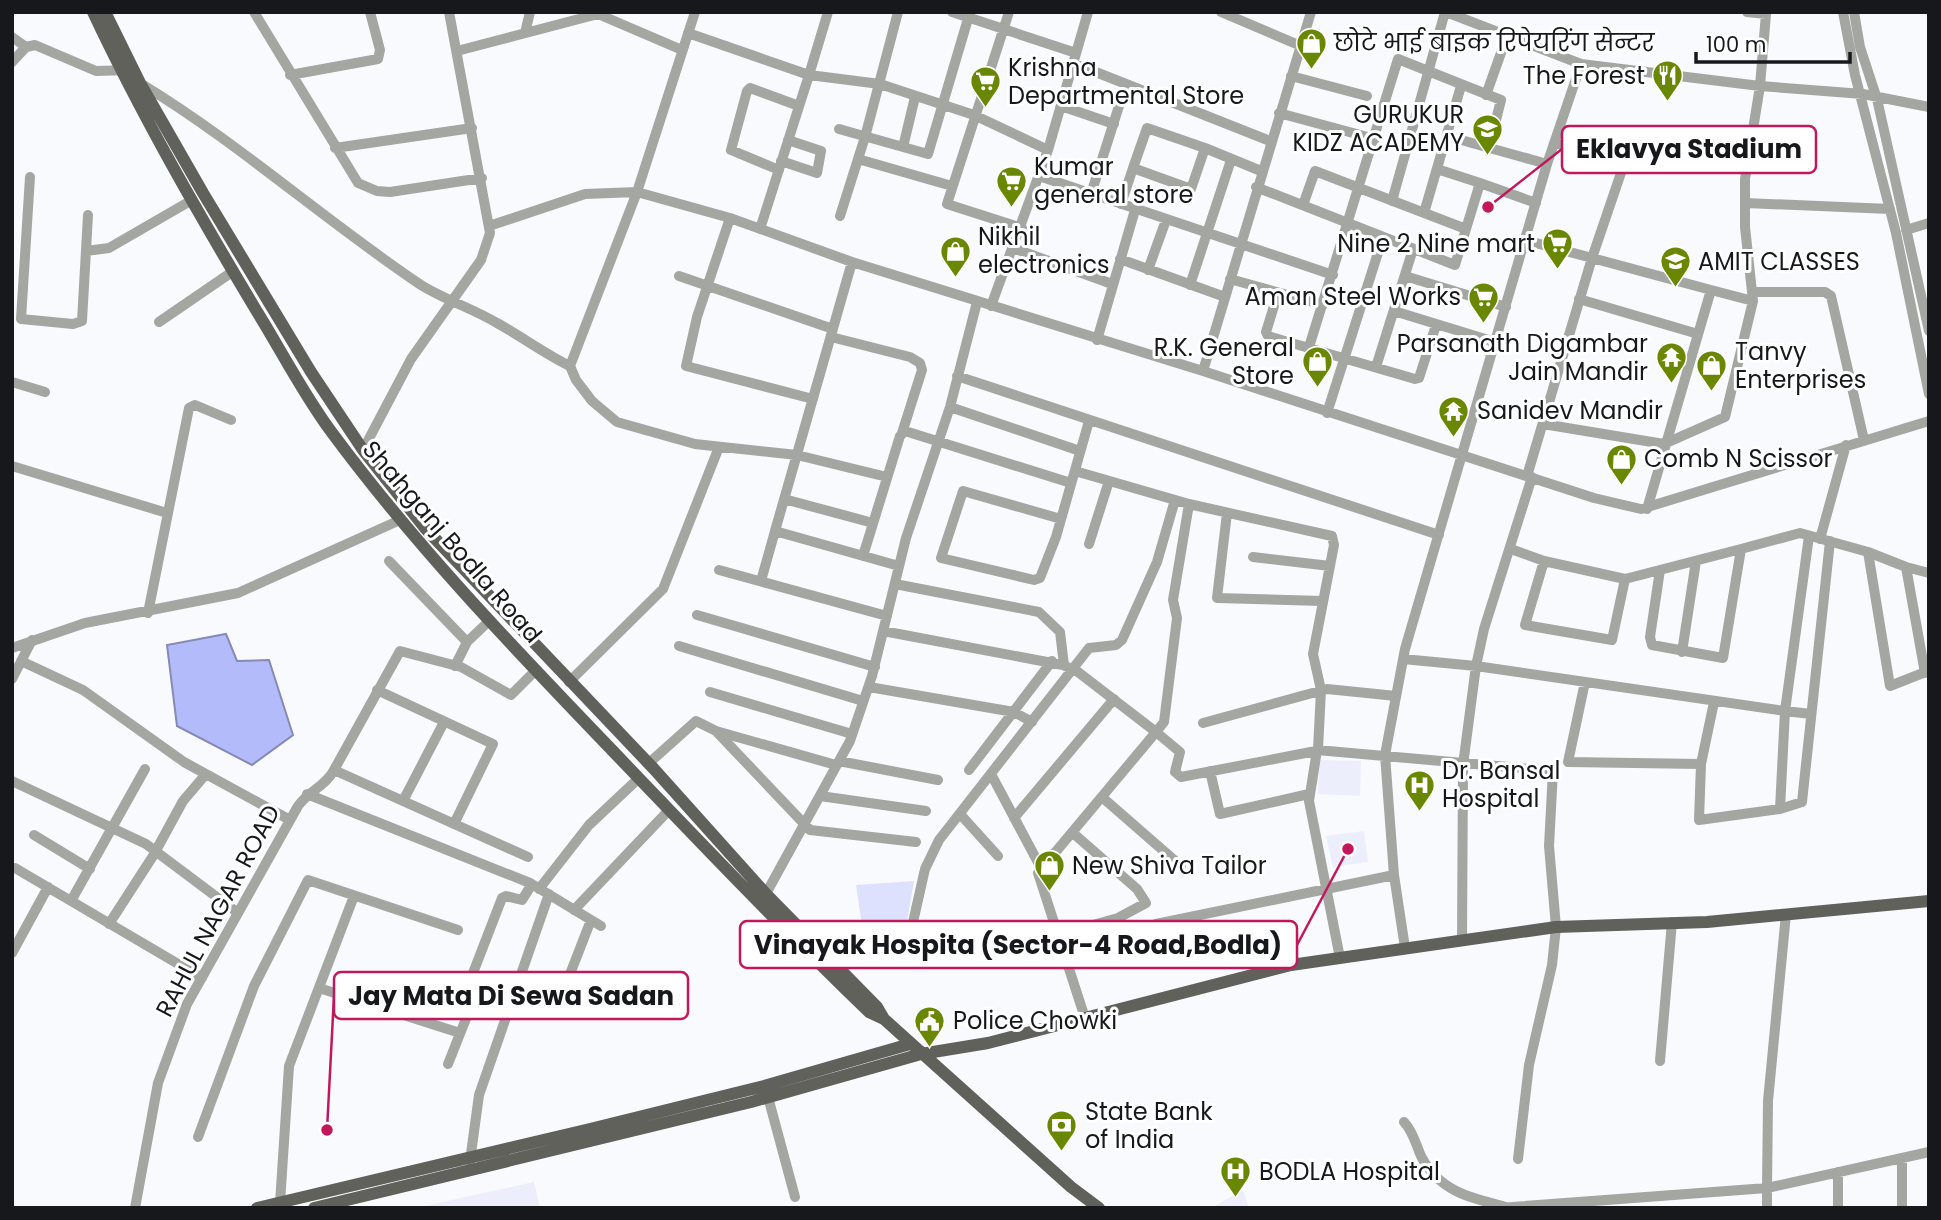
<svg xmlns="http://www.w3.org/2000/svg" width="1941" height="1220" viewBox="0 0 1941 1220" font-family="Poppins,'Noto Sans Devanagari',sans-serif">
	<style>
		.built { fill: #eceefc }
		.green { fill: #dde1fe }
		.water { fill: #b4bbfa; stroke: #858ab7; stroke-width: 2 }
		.lines { fill: none; stroke-linecap: round; stroke-linejoin: round }
		.minor { stroke: #a4a6a2; stroke-width: 10 }
		.major { stroke: #5f615a; stroke-width: 12 }
		.labels { text-anchor: middle; stroke-width: 6; stroke-linejoin: round; paint-order: stroke }
		.poi-label { font-size: 24px; fill: #17181b; stroke: #fff; text-anchor: start }
		.street-label { font-size: 24px; fill: #17181b; stroke: #fff }
		.leader { fill: none; stroke: #c2185b; stroke-width: 2.5 }
		.callout-dot { fill: #c2185b; stroke: #fff; stroke-width: 2.5 }
		.callout { fill: #fff; stroke: #c2185b; stroke-width: 2.5 }
		.callout-label { font-size: 26px; text-anchor: middle; font-weight: bold; fill: #17181b }
	</style>
	<rect width="100%" height="100%" fill="#f9fafe"/>
	<path class="built" d="M 1319,760 L 1361,761 L 1360,796 L 1318,794 Z
		M 1364,831 L 1368,862 L 1333,867 L 1326,836 Z
		M 534,1182 L 540,1208 L 415,1208 Z
		M 1243,1190 L 1249,1208 L 1211,1208 Z"/>
	<path class="green" d="M 914,881 L 905,933 L 862,925 L 856,885 Z"/>
	<path class="water" d="M 226,634 L 237,661 L 269,660 L 293,735 L 252,765 L 177,726 L 167,645 Z"/>
	<g class="lines">
		<path class="minor" d="M 254,12 L 358,183 L 377,191 L 390,192 L 482,178
			M 828,12 L 809,75 L 880,84 L 974,115 L 1048,150 L 991,306
			M 952,12 L 1076,53
			M 1009,12 L 947,204 L 1022,228
			M 1221,12 L 1301,46
			M 1446,12 L 1581,64 L 1760,86 L 1863,94 L 1929,107
			M 1843,12 L 1855,75 L 1896,233 L 1929,394
			M 1854,12 L 1860,47 L 1877,99 L 1929,331
			M 525,33 L 530,12
			M 688,33 L 809,75 L 760,229
			M 12,37 L 26,47
			M 457,51 L 598,14 L 682,50
			M 12,62 L 26,47 L 35,45 L 96,71 L 129,70
			M 1073,63 L 1270,141
			M 290,75 L 378,59 L 380,50 L 370,12
			M 1291,76 L 1367,96
			M 140,83 C 239,143 325,221 421,285 C 445,300 472,308 497,323 C 521,336 545,354 570,366 L 637,192 L 695,12
			M 1486,95 L 1507,36
			M 1061,106 L 1114,124
			M 1279,113 L 1375,139
			M 839,129 L 928,154 L 970,12
			M 1447,136 L 1547,164
			M 903,147 L 915,97
			M 335,148 L 472,128
			M 1205,148 L 1261,171
			M 1048,150 L 1088,12
			M 858,159 L 952,186
			M 781,161 L 817,173 L 821,151 L 788,140
			M 1437,169 L 1480,183
			M 779,170 L 731,150 L 747,91 L 750,88 L 799,106
			M 1039,176 L 1333,275
			M 30,177 L 21,319 L 73,324 L 82,321 L 88,215
			M 1256,187 L 1455,265 L 1480,183 L 1536,203
			M 1091,194 L 1126,84
			M 1392,201 L 1445,12
			M 1745,203 L 1890,209
			M 1121,204 L 1133,168 L 1191,189 L 1205,148 L 1147,128 L 1133,168
			M 1303,205 L 1315,171 L 1466,229
			M 1424,213 L 1461,86
			M 840,216 L 865,137 L 898,12
			M 730,218 L 697,317 L 686,366 L 813,399
			M 489,226 L 585,194 L 637,192 L 730,218 L 852,262 L 1203,371 L 1594,498 L 1641,509 L 1929,421
			M 1906,230 L 1929,223
			M 1525,240 L 1711,290 L 1647,509
			M 1013,248 L 1112,284
			M 86,251 L 109,248 L 192,200
			M 1120,259 L 1225,297
			M 1148,270 L 1166,220
			M 679,276 L 833,329
			M 1405,276 L 1506,307
			M 1230,279 L 1323,305
			M 1190,285 L 1231,160
			M 1711,290 L 1753,301
			M 1752,292 L 1825,292 L 1831,296 L 1864,440
			M 1278,293 L 1266,332 L 1268,336 L 1415,379 L 1419,378 L 1436,325
			M 1579,299 L 1698,334
			M 1394,311 L 1495,342
			M 159,322 L 232,272
			M 831,337 L 910,357 L 920,363 L 922,370 L 902,433
			M 1097,340 L 1135,210
			M 1309,347 L 1398,59 L 1501,100 L 1489,148
			M 570,366 L 576,380 L 592,401 L 617,422 L 695,444 L 797,455 L 887,477
			M 1376,367 L 1413,249
			M 1203,371 L 1311,12
			M 957,376 L 1439,535
			M 12,382 L 45,392
			M 950,407 L 1080,451
			M 1327,413 L 1383,237
			M 1543,424 L 1664,444 L 1725,417 L 1753,301 L 1745,227 L 1745,179 L 1760,86 L 1766,14 L 1747,12
			M 363,450 L 411,359 L 481,260 L 490,233 L 449,12
			M 12,466 L 167,513
			M 1075,471 L 1189,504 L 1332,536 L 1334,545 L 1313,654 L 1321,690 L 1318,749
			M 1527,476 L 1592,258 L 1623,167 L 1617,156 L 1554,143
			M 784,499 L 873,523
			M 1189,504 L 1173,600 L 1177,618 L 1164,722 L 1156,732 L 1180,752 L 1175,772 L 1181,777 L 1316,751
			M 1227,513 L 1217,598 L 1322,601
			M 1061,519 L 963,491 L 941,558 L 1034,580 L 1040,578 L 1056,537 L 1089,421
			M 775,531 L 852,262
			M 1809,536 L 1785,711 L 1811,714
			M 1820,539 L 1846,445
			M 1089,544 L 1109,481
			M 1511,549 L 1544,561 L 1625,579 L 1612,640 L 1525,625 L 1544,561
			M 1741,549 L 1800,533 L 1868,552 L 1906,567 L 1925,673
			M 1868,552 L 1890,686 L 1928,671
			M 863,556 L 900,436 L 905,431 L 1071,483
			M 1253,557 L 1330,566
			M 389,561 L 467,642
			M 1906,567 L 1929,573
			M 719,570 L 887,616
			M 1625,579 L 1741,549 L 1723,658 L 1652,645 L 1650,637 L 1660,570
			M 761,581 L 775,531 L 899,566
			M 895,584 L 1039,612 L 1060,632 L 1064,665
			M 148,613 L 189,408 L 195,405 L 231,420
			M 697,615 L 875,667
			M 883,631 L 1063,665 L 1078,672 L 1156,732 L 1038,873 L 1085,1018
			M 679,646 L 863,701
			M 12,648 L 85,623 L 238,593 L 400,520
			M 1682,652 L 1696,561
			M 1403,659 L 1476,666 L 1785,711 L 1780,809
			M 21,661 L 83,690 L 184,762 L 290,820
			M 455,666 L 467,642 L 488,622
			M 12,679 L 32,640
			M 569,682 L 663,589 L 719,447
			M 1585,682 L 1568,762 L 1701,764 L 1714,702
			M 869,687 L 1014,712 L 1032,722
			M 377,690 L 493,744 L 454,824
			M 710,692 L 852,734
			M 1203,723 L 1327,689 L 1396,696
			M 716,731 L 810,830 L 916,842
			M 839,761 L 938,780
			M 649,763 L 696,721 L 716,731 L 836,765
			M 1701,764 L 1699,820 L 1780,809 L 1802,802 L 1830,541
			M 969,770 L 1052,661
			M 1210,771 L 1220,814 L 1309,794
			M 991,774 L 1041,868
			M 12,781 L 146,844 L 238,913
			M 307,794 L 530,883 L 601,926
			M 820,796 L 926,811
			M 1103,798 L 1181,866
			M 403,801 L 444,722
			M 960,814 L 998,856
			M 1014,818 L 1114,699
			M 34,835 L 90,869
			M 528,857 L 334,770 L 400,651 L 461,667 L 511,695 L 535,671
			M 15,868 L 202,978
			M 539,889 L 589,825 L 639,778
			M 763,899 L 850,741 L 872,676 L 906,538 L 950,407 L 977,302
			M 71,901 L 145,769
			M 574,910 L 669,810
			M 109,924 L 153,856 L 183,801 L 206,774
			M 1156,924 L 1394,875
			M 911,931 L 925,869 L 939,840 L 1089,648 L 1116,645 L 1122,640 L 1157,562 L 1175,500
			M 1462,940 L 1463,765 L 1476,666 L 1484,629 L 1532,477
			M 1405,948 L 1394,875 L 1385,755 L 1405,649 L 1547,164 L 1581,64
			M 12,953 L 48,887
			M 992,953 L 1118,918 L 1146,903 L 1137,889 L 1073,833
			M 1340,958 L 1309,801 L 1317,750 L 1553,771 L 1549,846 L 1556,927 L 1552,965 L 1529,1065 L 1518,1159
			M 319,988 L 460,1033
			M 558,1005 L 591,920
			M 1660,1061 L 1672,922
			M 448,1064 L 475,996 L 473,973 L 502,898 L 506,896 L 522,900 L 532,884
			M 768,1097 L 795,1197
			M 1404,1122 C 1413,1131 1416,1145 1421,1156 C 1438,1190 1469,1198 1503,1206
			M 198,1137 L 254,986 L 308,880 L 458,930
			M 1902,1158 L 1902,1208
			M 470,1161 L 479,1095 L 549,894
			M 280,1203 L 289,1066 L 354,896
			M 135,1208 L 158,1083 L 187,1004 L 298,806 C 309,790 325,787 334,770
			M 1499,1208 L 1767,1188 L 1768,1101 L 1786,914
			M 1767,1208 L 1767,1188 L 1929,1152
			M 1838,1208 L 1838,1172"/>
		<path class="major" d="M 93,12 C 141,114 198,213 256,310 C 281,350 302,392 330,430 C 414,544 511,645 609,747 C 695,837 780,926 869,1012 L 884,1019 L 1071,1187 L 1099,1208
			M 105,12 L 140,83 L 203,193 L 311,372 L 363,450 L 425,528 L 654,769 L 767,895 L 877,1007 L 884,1019
			M 257,1208 L 590,1129 L 764,1086 L 910,1044
			M 314,1208 L 751,1102 L 921,1054 L 988,1043 L 1291,965 L 1556,927 L 1707,922 L 1929,901"/>
	</g>
	<defs>
		<symbol id="shop-pin" viewBox="-11 -11 22 30"><path d="M0 17L-7.5 6A9.5 9.5 0 1 1 7.5 6Z" fill="#698700" stroke="#fff"/><path d="M-5-2.5h2.3a2.7 3.5 0 0 1 5.4 0H5L5.5 6h-11ZM-1.5-2.5h3a1.5 2.3 0 0 0-3 0Z" fill="#fff"/></symbol>
		<symbol id="restaurant-pin" viewBox="-11 -11 22 30"><path d="M0 17L-7.5 6A9.5 9.5 0 1 1 7.5 6Z" fill="#698700" stroke="#fff"/><path d="M-5-6h1v4h1v-4h1v4h1v-4h1v5L-1.5 .5V6h-2V.5L-5-1ZM5-6V6H3V1.5H1.5Q1.5-4 5-6Z" fill="#fff"/></symbol>
		<symbol id="supermarket-pin" viewBox="-11 -11 22 30"><path d="M0 17L-7.5 6A9.5 9.5 0 1 1 7.5 6Z" fill="#698700" stroke="#fff"/><path d="M-6-5.5h2.5l.6 2H6L4.5 2H-2.5L-4.4-4H-6ZM-1.5 3.2a1.3 1.3 0 1 0 .1 0ZM3 3.2a1.3 1.3 0 1 0 .1 0Z" fill="#fff"/></symbol>
		<symbol id="school-pin" viewBox="-11 -11 22 30"><path d="M0 17L-7.5 6A9.5 9.5 0 1 1 7.5 6Z" fill="#698700" stroke="#fff"/><path d="M0-5L7-2L0 1L-7-2ZM-4 1L0 2.5L4 1V4Q0 6-4 4Z" fill="#fff"/></symbol>
		<symbol id="temple-pin" viewBox="-11 -11 22 30"><path d="M0 17L-7.5 6A9.5 9.5 0 1 1 7.5 6Z" fill="#698700" stroke="#fff"/><path d="M0-6L5-2H3V0L6.5 2.5H4V6H1.5V3h-3V6H-4V2.5H-6.5L-3 0V-2H-5Z" fill="#fff"/></symbol>
		<symbol id="hospital-pin" viewBox="-11 -11 22 30"><path d="M0 17L-7.5 6A9.5 9.5 0 1 1 7.5 6Z" fill="#698700" stroke="#fff"/><path d="M-5-5h3v3.5h4V-5h3V5h-3V1.5h-4V5h-3Z" fill="#fff"/></symbol>
		<symbol id="civic-pin" viewBox="-11 -11 22 30"><path d="M0 17L-7.5 6A9.5 9.5 0 1 1 7.5 6Z" fill="#698700" stroke="#fff"/><path d="M-.6-6.5H3V-4.5H.6V-3L4-1V1h2V6H-6V1h2V-1L-.6-3ZM-1.2 2.5V6h2.4V2.5Z" fill="#fff"/></symbol>
		<symbol id="bank-pin" viewBox="-11 -11 22 30"><path d="M0 17L-7.5 6A9.5 9.5 0 1 1 7.5 6Z" fill="#698700" stroke="#fff"/><path d="M-6-4H6V4H-6ZM0-2.3a2.3 2.3 0 1 0 0 4.6a2.3 2.3 0 1 0 0-4.6Z" fill="#fff"/></symbol>
	</defs>
	<g fill-rule="evenodd">
		<use href="#shop-pin" x="1294" y="26" width="35" height="47"/>
		<use href="#restaurant-pin" x="1650" y="58" width="35" height="47"/>
		<use href="#supermarket-pin" x="968" y="64" width="35" height="47"/>
		<use href="#school-pin" x="1470" y="112" width="35" height="47"/>
		<use href="#supermarket-pin" x="994" y="164" width="35" height="47"/>
		<use href="#supermarket-pin" x="1540" y="226" width="35" height="47"/>
		<use href="#shop-pin" x="938" y="234" width="35" height="47"/>
		<use href="#school-pin" x="1658" y="244" width="35" height="47"/>
		<use href="#supermarket-pin" x="1466" y="280" width="35" height="47"/>
		<use href="#temple-pin" x="1654" y="340" width="35" height="47"/>
		<use href="#shop-pin" x="1300" y="344" width="35" height="47"/>
		<use href="#shop-pin" x="1694" y="348" width="35" height="47"/>
		<use href="#temple-pin" x="1436" y="394" width="35" height="47"/>
		<use href="#shop-pin" x="1604" y="442" width="35" height="47"/>
		<use href="#hospital-pin" x="1402" y="768" width="35" height="47"/>
		<use href="#shop-pin" x="1032" y="848" width="35" height="47"/>
		<use href="#civic-pin" x="912" y="1004" width="35" height="47"/>
		<use href="#bank-pin" x="1044" y="1108" width="35" height="47"/>
		<use href="#hospital-pin" x="1218" y="1154" width="35" height="47"/>
	</g>
	<g class="labels">
		<g class="poi-label">
			<text x="1334" y="51">छोटे भाई बाइक रिपेयरिंग सेन्टर</text>
			<text x="1008" y="76">Krishna<tspan x="1008" dy="28">Departmental Store</tspan></text>
			<text x="1645" y="84" text-anchor="end">The Forest</text>
			<text x="1464" y="123" text-anchor="end">GURUKUR<tspan x="1464" dy="28">KIDZ ACADEMY</tspan></text>
			<text x="1034" y="175">Kumar<tspan x="1034" dy="28">general store</tspan></text>
			<text x="978" y="245">Nikhil<tspan x="978" dy="28">electronics</tspan></text>
			<text x="1535" y="252" text-anchor="end">Nine 2 Nine mart</text>
			<text x="1698" y="270">AMIT CLASSES</text>
			<text x="1461" y="305" text-anchor="end">Aman Steel Works</text>
			<text x="1648" y="352" text-anchor="end">Parsanath Digambar<tspan x="1648" dy="28">Jain Mandir</tspan></text>
			<text x="1294" y="356" text-anchor="end">R.K. General<tspan x="1294" dy="28">Store</tspan></text>
			<text x="1735" y="360">Tanvy<tspan x="1735" dy="28">Enterprises</tspan></text>
			<text x="1477" y="419">Sanidev Mandir</text>
			<text x="1644" y="467">Comb N Scissor</text>
			<text x="1442" y="779">Dr. Bansal<tspan x="1442" dy="28">Hospital</tspan></text>
			<text x="1072" y="874">New Shiva Tailor</text>
			<text x="953" y="1029">Police Chowki</text>
			<text x="1085" y="1120">State Bank<tspan x="1085" dy="28">of India</tspan></text>
			<text x="1259" y="1180">BODLA Hospital</text>
		</g>
		<g class="street-label">
			<text transform="translate(452 542) rotate(49)" y="8">Shahganj Bodla Road</text>
			<text transform="translate(218 911) rotate(-62)" y="8">RAHUL NAGAR ROAD</text>
		</g>
	</g>
	<path class="leader" d="M1488 207L1562 149M1348 849L1297 945M327 1130L334 996"/>
	<g class="callout-dot">
		<circle cx="1488" cy="207" r="7"/>
		<circle cx="1348" cy="849" r="7"/>
		<circle cx="327" cy="1130" r="7"/>
	</g>
	<g class="callout">
		<rect x="1562" y="126" width="254" height="47" rx="7"/>
		<rect x="740" y="921" width="557" height="47" rx="7"/>
		<rect x="334" y="972" width="354" height="47" rx="7"/>
	</g>
	<g class="callout-label">
		<text x="1689" y="158">Eklavya Stadium</text>
		<text x="1018" y="954">Vinayak Hospita (Sector-4 Road,Bodla)</text>
		<text x="511" y="1005">Jay Mata Di Sewa Sadan</text>
	</g>
	<rect width="1941" height="1220" fill="none" stroke="#17181b" stroke-width="28"/>
	<path d="M1696 52v10h154v-10" fill="none" stroke="#17181b" stroke-width="3.5"/>
	<text x="1706" y="52" font-size="21" fill="#17181b" stroke="#ffffff" stroke-width="5" paint-order="stroke">100 m</text>
</svg>
